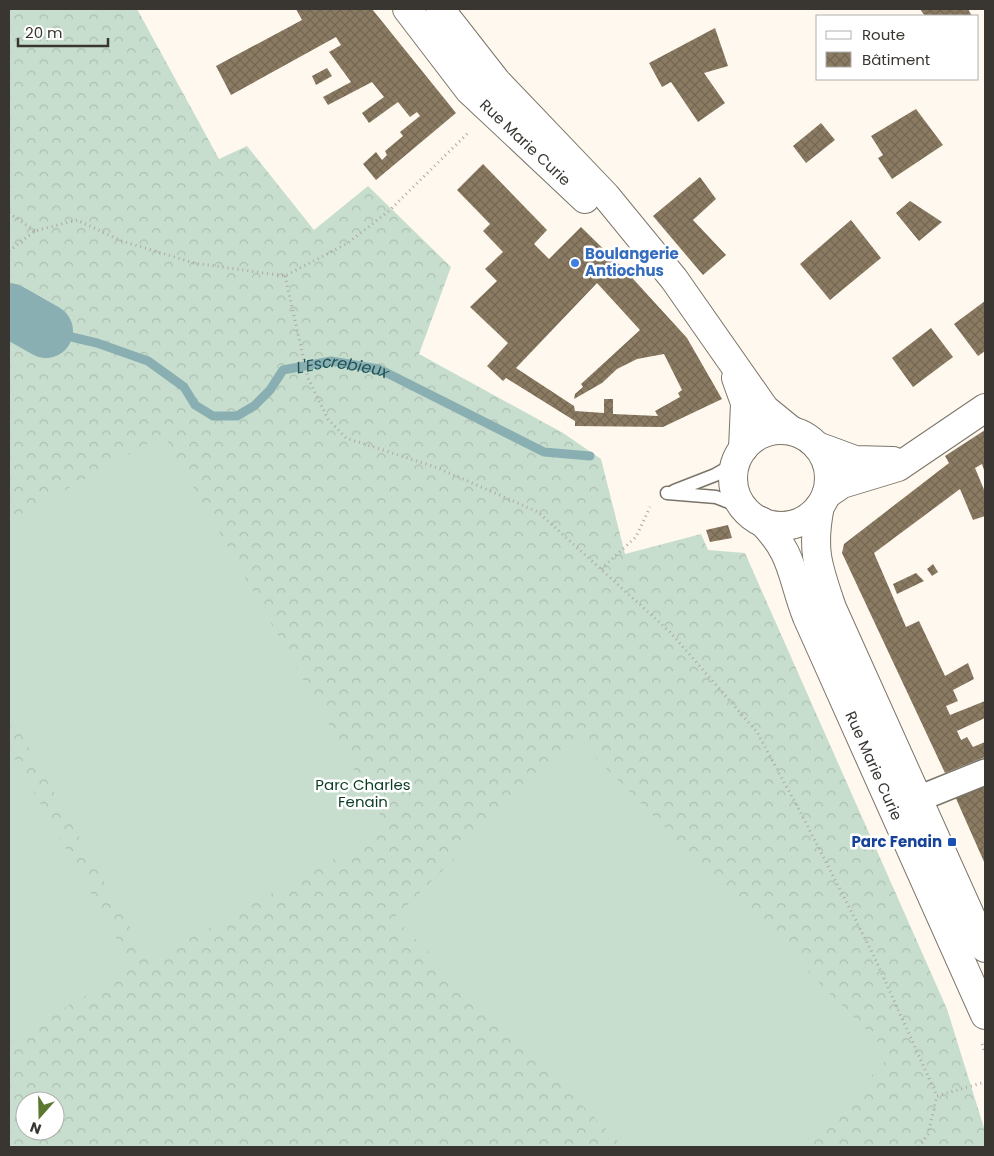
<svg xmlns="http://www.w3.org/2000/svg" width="994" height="1156" viewBox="0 0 994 1156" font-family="Poppins,sans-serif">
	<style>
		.forest { fill: url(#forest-crowns); fill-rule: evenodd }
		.garden { fill: #c7dece }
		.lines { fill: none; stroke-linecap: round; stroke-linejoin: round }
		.stream { stroke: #89afb2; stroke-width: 9 }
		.river { stroke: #89afb2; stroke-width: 54 }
		.building { fill: url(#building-cross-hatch); fill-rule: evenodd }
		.service-casing { stroke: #7b7469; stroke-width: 15 }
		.minor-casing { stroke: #7b7469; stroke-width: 28 }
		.tertiary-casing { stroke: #7b7469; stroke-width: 30 }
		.path { stroke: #aea9a1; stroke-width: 3; stroke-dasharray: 1 4; stroke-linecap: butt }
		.service { stroke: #fff; stroke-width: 12 }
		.minor { stroke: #fff; stroke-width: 25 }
		.tertiary { stroke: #fff; stroke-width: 28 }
		.shop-dot { fill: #3f7fe0; stroke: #fff; stroke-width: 2 }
		.transit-dot { fill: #1a4fb4; stroke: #fff; stroke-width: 2 }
		.labels { text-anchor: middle; stroke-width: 5; stroke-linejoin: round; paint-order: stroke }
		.street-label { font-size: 15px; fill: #393632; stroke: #fff }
		.shop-label { font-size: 15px; font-weight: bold; fill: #366cbe; stroke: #fff; text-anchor: start }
		.park-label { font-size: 15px; fill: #093d22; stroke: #fff }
		.transit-label { font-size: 15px; font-weight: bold; fill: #164399; stroke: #fff; text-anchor: end }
		.water-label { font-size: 16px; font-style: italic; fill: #1c5357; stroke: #fff }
	</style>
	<defs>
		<pattern id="forest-crowns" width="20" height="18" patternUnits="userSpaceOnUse" patternTransform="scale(1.25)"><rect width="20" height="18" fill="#c7dece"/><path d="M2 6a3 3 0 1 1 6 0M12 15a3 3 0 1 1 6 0" fill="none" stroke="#acbfb1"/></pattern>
		<pattern id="building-cross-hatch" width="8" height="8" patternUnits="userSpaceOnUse" patternTransform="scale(1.25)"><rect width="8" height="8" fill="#8b7b63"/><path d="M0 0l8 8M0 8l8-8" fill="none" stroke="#736652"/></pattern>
	</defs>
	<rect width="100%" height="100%" fill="#fef8ee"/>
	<path class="forest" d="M 9,9 L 137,9 L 219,159 L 247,146 L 314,230 L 368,186 L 451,267 L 419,354 L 563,433 L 601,459 L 625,554 L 701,534 L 708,550 L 745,553 L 947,1009 L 985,1131 L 985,1147 L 9,1147 ZM 25,1101 L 55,1101 L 55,1131 L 25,1131 Z"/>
	<path class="garden" d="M 164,435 L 388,829 L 149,961 L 9,713 L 9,521 Z
		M 577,739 L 891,1055 L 804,1147 L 624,1147 L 394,918 Z
		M 9,748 L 133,968 L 9,1040 Z"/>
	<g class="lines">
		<path class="stream" id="s1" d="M 46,331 L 97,343 L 148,361 L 184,387 L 195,405 L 213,416 L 237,416 L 254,406 L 270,390 L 283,370 L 331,361 L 379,369 L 544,452 L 590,456"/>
		<path class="river" d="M 9,310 L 46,331"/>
	</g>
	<path class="building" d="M 296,9 L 372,9 L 456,113 L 376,180 L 363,164 L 376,152 L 382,160 L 387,155 L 385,151 L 403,136 L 400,132 L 420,116 L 417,112 L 410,117 L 398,102 L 369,123 L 362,113 L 384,97 L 372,82 L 328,105 L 323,97 L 351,82 L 329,52 L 341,45 L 336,37 L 231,95 L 216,66 L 302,20 Z
		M 920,9 L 968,9 L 972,16 L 925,16 Z
		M 715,28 L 728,66 L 704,73 L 725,103 L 698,122 L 671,82 L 662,87 L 649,63 Z
		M 327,68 L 332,76 L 316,85 L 312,76 Z
		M 916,109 L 943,145 L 892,179 L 878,158 L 883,155 L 871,136 Z
		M 821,123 L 835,140 L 806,163 L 793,146 Z
		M 483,164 L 547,230 L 534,244 L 549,259 L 581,227 L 625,270 L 687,338 L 722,399 L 663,427 L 575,426 L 575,421 L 506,378 L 503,381 L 487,366 L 508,343 L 470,307 L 497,281 L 485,269 L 503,252 L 483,231 L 490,224 L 457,190 ZM 597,283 L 640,330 L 581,384 L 583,387 L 575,394 L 574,399 L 602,383 L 617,369 L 637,359 L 664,354 L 682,390 L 678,393 L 680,397 L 655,411 L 658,416 L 613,414 L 613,399 L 604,399 L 604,413 L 575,411 L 574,406 L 516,368 Z
		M 700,177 L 716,199 L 693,220 L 726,255 L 703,275 L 653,216 Z
		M 910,201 L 942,222 L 919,241 L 896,213 Z
		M 851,220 L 881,258 L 830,300 L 800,264 Z
		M 985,301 L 985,351 L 978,356 L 954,324 Z
		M 931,328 L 953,357 L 913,387 L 892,358 Z
		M 985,430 L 985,473 L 982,464 L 975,468 L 985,492 L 985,516 L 973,520 L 960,489 L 874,553 L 906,627 L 919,621 L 945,676 L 968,663 L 974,679 L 953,690 L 958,701 L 946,706 L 950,715 L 985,701 L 985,718 L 957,731 L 961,740 L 967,737 L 973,747 L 985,742 L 985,757 L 945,773 L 842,553 L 844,544 L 949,463 L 945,456 Z
		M 728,525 L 732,538 L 710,542 L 706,530 Z
		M 933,564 L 938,572 L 932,576 L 927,569 Z
		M 916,573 L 924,581 L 897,594 L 893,584 Z
		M 985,781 L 985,864 L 954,794 Z"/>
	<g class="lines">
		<defs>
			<path id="service" d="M 674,491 L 715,475 L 736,463
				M 667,493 L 716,497 L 744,508"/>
			<path id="minor" d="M 918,799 L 985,772"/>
			<g id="tertiary">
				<path id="s2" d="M 407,9 L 469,90 L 585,199"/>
				<path d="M 440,9 L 497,82 L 606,196 L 674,279 L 765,409 L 792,431"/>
				<path d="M 736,378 L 745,403 L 743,449"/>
				<circle cx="781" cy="478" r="48"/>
				<path d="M 817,446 L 855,460 L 893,461"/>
				<path d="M 826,495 L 842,484 L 898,467 L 985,408"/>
				<path d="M 820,506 C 811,550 818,567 832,608 L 985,948"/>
				<path id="s3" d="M 761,521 C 794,553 791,576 807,617 L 985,1015"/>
			</g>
		</defs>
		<use href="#service" class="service-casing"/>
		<use href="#minor" class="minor-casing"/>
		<use href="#tertiary" class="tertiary-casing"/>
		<path class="path" d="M 9,213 L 35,231
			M 9,251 L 35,231 L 77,220 L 122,241 L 194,263 L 285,276 L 348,243 L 390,210 L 470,131
			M 285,276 L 308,378 L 328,419 L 346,438 L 438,468 L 538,512 L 670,632 L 757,732 L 805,821 L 873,954 L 937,1096
			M 601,569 L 636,537 L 650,507
			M 982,1044 L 985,1053
			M 919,1147 L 928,1134 L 937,1096 L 985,1082"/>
		<use href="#service" class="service"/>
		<use href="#minor" class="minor"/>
		<use href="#tertiary" class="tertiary"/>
	</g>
	<circle class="shop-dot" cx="575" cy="263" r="5"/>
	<rect class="transit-dot" x="947" y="837" width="10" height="10" rx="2.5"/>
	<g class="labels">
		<g class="street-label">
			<text dy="5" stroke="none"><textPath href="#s2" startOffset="179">Rue Marie Curie</textPath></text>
			<text dy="5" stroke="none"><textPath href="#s3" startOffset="271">Rue Marie Curie</textPath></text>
		</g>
		<g class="shop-label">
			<text x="585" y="259">Boulangerie<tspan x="585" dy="17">Antiochus</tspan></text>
		</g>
		<g class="park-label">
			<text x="363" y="790">Parc Charles<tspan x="363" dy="17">Fenain</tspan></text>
		</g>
		<g class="transit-label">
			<text x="942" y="847">Parc Fenain</text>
		</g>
		<g class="water-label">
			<text dy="6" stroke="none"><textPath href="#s1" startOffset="344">L'Escrebieux</textPath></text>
		</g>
	</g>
	<rect width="994" height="1156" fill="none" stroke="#393632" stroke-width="20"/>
	<rect x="816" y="15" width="162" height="65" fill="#ffffff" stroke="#b0afad"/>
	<rect x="826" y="31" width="25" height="8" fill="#ffffff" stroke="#b0afad"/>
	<text x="862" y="40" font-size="15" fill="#393632">Route</text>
	<rect x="826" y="52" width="25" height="15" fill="url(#building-cross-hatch)" stroke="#b0afad"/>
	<text x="862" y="65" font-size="15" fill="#393632">Bâtiment</text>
	<g transform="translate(40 1116) rotate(200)"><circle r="24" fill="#ffffff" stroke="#b0afad"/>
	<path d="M0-4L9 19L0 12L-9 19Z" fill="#5a792f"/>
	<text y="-8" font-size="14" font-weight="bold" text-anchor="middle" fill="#393632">N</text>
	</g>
	<path d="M18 38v8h90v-8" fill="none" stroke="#393632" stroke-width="2.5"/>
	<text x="25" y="38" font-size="15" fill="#393632" stroke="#ffffff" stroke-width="4" paint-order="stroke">20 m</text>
</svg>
